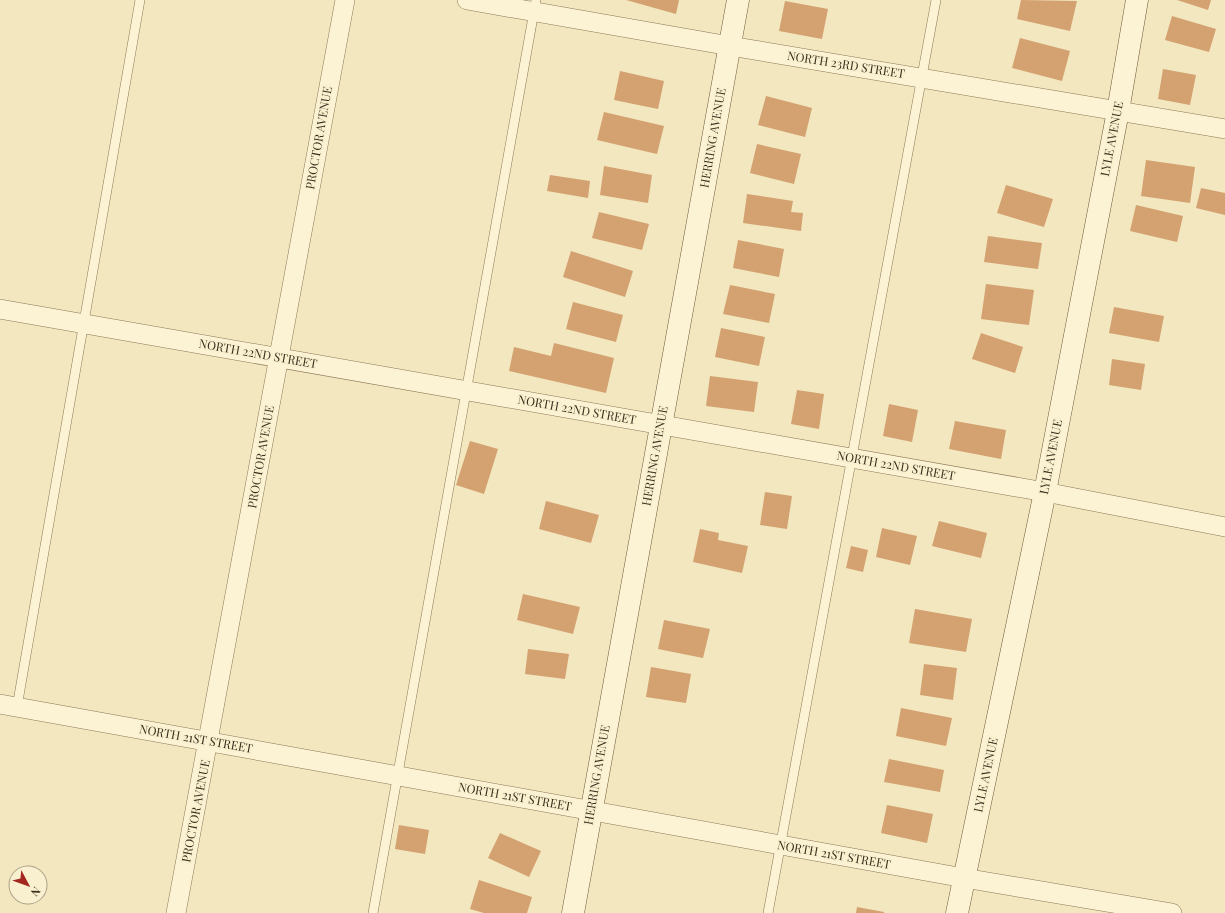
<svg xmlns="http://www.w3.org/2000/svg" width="1225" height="913" viewBox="0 0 1225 913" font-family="'Playfair Display',serif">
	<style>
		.building { fill: #d4a171 }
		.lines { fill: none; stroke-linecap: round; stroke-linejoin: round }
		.service-casing { stroke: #8d7756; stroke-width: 10 }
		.minor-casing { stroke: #8d7756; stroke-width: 20 }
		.secondary-casing { stroke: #6f5839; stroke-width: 23 }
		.service { stroke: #fcf3d4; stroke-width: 9 }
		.minor { stroke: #fcf3d4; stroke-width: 19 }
		.secondary { stroke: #fcf3d4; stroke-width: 22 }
		.labels { text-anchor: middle; stroke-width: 4; stroke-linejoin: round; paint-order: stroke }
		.street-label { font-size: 12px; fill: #3b2d1c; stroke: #f9f0d0 }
	</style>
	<rect width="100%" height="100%" fill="#f2e7bf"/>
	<path class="building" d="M 626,0 L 679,0 L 676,14 Z
		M 1021,0 L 1077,1 L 1070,31 L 1017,19 Z
		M 1177,0 L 1211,0 L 1208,10 Z
		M 785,1 L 828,9 L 822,39 L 779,31 Z
		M 1172,16 L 1216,29 L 1209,52 L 1165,40 Z
		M 1020,38 L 1070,51 L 1062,81 L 1012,68 Z
		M 1163,69 L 1196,75 L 1190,105 L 1158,99 Z
		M 620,71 L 664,81 L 658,109 L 614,100 Z
		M 766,96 L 812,108 L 805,137 L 758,125 Z
		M 604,112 L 664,126 L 657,154 L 597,140 Z
		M 757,144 L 801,154 L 794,184 L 750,173 Z
		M 1146,160 L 1195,167 L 1190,203 L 1141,196 Z
		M 604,166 L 652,175 L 648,203 L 600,195 Z
		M 550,175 L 590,181 L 588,198 L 547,191 Z
		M 1006,185 L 1053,199 L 1044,227 L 997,213 Z
		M 1201,188 L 1225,193 L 1225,215 L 1196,208 Z
		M 747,194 L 793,201 L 791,212 L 803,213 L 801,231 L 743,223 Z
		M 1136,205 L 1183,216 L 1177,242 L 1130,231 Z
		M 599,212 L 649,224 L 642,250 L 592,238 Z
		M 988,236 L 1042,243 L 1038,269 L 984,262 Z
		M 738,240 L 784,249 L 779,277 L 733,268 Z
		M 571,251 L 633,271 L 625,297 L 563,277 Z
		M 986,284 L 1034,290 L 1029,325 L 981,319 Z
		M 730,285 L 775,294 L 769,323 L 723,314 Z
		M 573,302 L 623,315 L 616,342 L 566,329 Z
		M 1114,307 L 1164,316 L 1159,342 L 1109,333 Z
		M 721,328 L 765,337 L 759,366 L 715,357 Z
		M 981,333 L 1023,347 L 1015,373 L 972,359 Z
		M 554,343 L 614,358 L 606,393 L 509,371 L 514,347 L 551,356 Z
		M 1112,359 L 1145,364 L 1141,390 L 1109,385 Z
		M 710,376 L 758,382 L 754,412 L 706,406 Z
		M 797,390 L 824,394 L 819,429 L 791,424 Z
		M 889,404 L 918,410 L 912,442 L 883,436 Z
		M 955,421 L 1006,430 L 1001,459 L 949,449 Z
		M 470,441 L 498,449 L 484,494 L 456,485 Z
		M 765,492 L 792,496 L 787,529 L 760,525 Z
		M 546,501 L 599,515 L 591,543 L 539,529 Z
		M 939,521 L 987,533 L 981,558 L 932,546 Z
		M 882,528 L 917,536 L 910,565 L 876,557 Z
		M 700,529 L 719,533 L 718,540 L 748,546 L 742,573 L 693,562 Z
		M 851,546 L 868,550 L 863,572 L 846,568 Z
		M 523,594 L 580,607 L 573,634 L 517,620 Z
		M 915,609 L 972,619 L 966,652 L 909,643 Z
		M 664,620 L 710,629 L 703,658 L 658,649 Z
		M 528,649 L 569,654 L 565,679 L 525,674 Z
		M 924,664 L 957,668 L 953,700 L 920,695 Z
		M 651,667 L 691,674 L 686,703 L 646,697 Z
		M 901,708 L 952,718 L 946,746 L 896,736 Z
		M 889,759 L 944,770 L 940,792 L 884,782 Z
		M 887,805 L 933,814 L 927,843 L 881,833 Z
		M 399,825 L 429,830 L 425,854 L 395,849 Z
		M 500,833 L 541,851 L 529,877 L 488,858 Z
		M 479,880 L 532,897 L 527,913 L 484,913 L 470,909 Z
		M 857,907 L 884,912 L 884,913 L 856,913 Z"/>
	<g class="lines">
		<defs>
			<path id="service" d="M 17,707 L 140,0
				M 373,913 L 536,0
				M 768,913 L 936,0"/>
			<path id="minor" d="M 467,0 L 730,46 L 1225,129
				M 0,309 L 1045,492 L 1225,527
				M 0,704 L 964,878 L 1172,913
				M 176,913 L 345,0"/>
			<path id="secondary" d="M 573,913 L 738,0
				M 957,913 L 1045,492 L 1118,111 L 1137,0"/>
		</defs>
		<use href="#service" class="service-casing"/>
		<use href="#minor" class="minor-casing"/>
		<use href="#secondary" class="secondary-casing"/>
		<use href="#service" class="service"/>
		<use href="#minor" class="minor"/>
		<use href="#secondary" class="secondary"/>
	</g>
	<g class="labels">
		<g class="street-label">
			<text transform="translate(846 65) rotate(9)" y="4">NORTH 23RD STREET</text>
			<text transform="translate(319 138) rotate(-80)" y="4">PROCTOR AVENUE</text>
			<text transform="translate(713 138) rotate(-80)" y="4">HERRING AVENUE</text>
			<text transform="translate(1112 139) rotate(-79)" y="4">LYLE AVENUE</text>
			<text transform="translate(258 354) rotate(10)" y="4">NORTH 22ND STREET</text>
			<text transform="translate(577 410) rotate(10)" y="4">NORTH 22ND STREET</text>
			<text transform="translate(655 456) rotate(-80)" y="4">HERRING AVENUE</text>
			<text transform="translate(261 457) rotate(-80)" y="4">PROCTOR AVENUE</text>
			<text transform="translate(1051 457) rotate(-79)" y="4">LYLE AVENUE</text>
			<text transform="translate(896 466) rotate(10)" y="4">NORTH 22ND STREET</text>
			<text transform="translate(196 739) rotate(10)" y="4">NORTH 21ST STREET</text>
			<text transform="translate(597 775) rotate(-80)" y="4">HERRING AVENUE</text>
			<text transform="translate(986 775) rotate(-78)" y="4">LYLE AVENUE</text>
			<text transform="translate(515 797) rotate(10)" y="4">NORTH 21ST STREET</text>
			<text transform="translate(196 811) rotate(-79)" y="4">PROCTOR AVENUE</text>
			<text transform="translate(834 855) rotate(10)" y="4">NORTH 21ST STREET</text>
		</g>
	</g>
	<g transform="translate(28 885) rotate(131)"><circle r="19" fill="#f9f0d0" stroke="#ada288"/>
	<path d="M0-3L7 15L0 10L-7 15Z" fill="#a3271f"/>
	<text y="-6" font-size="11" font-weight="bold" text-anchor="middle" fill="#3b2d1c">N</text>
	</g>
</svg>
